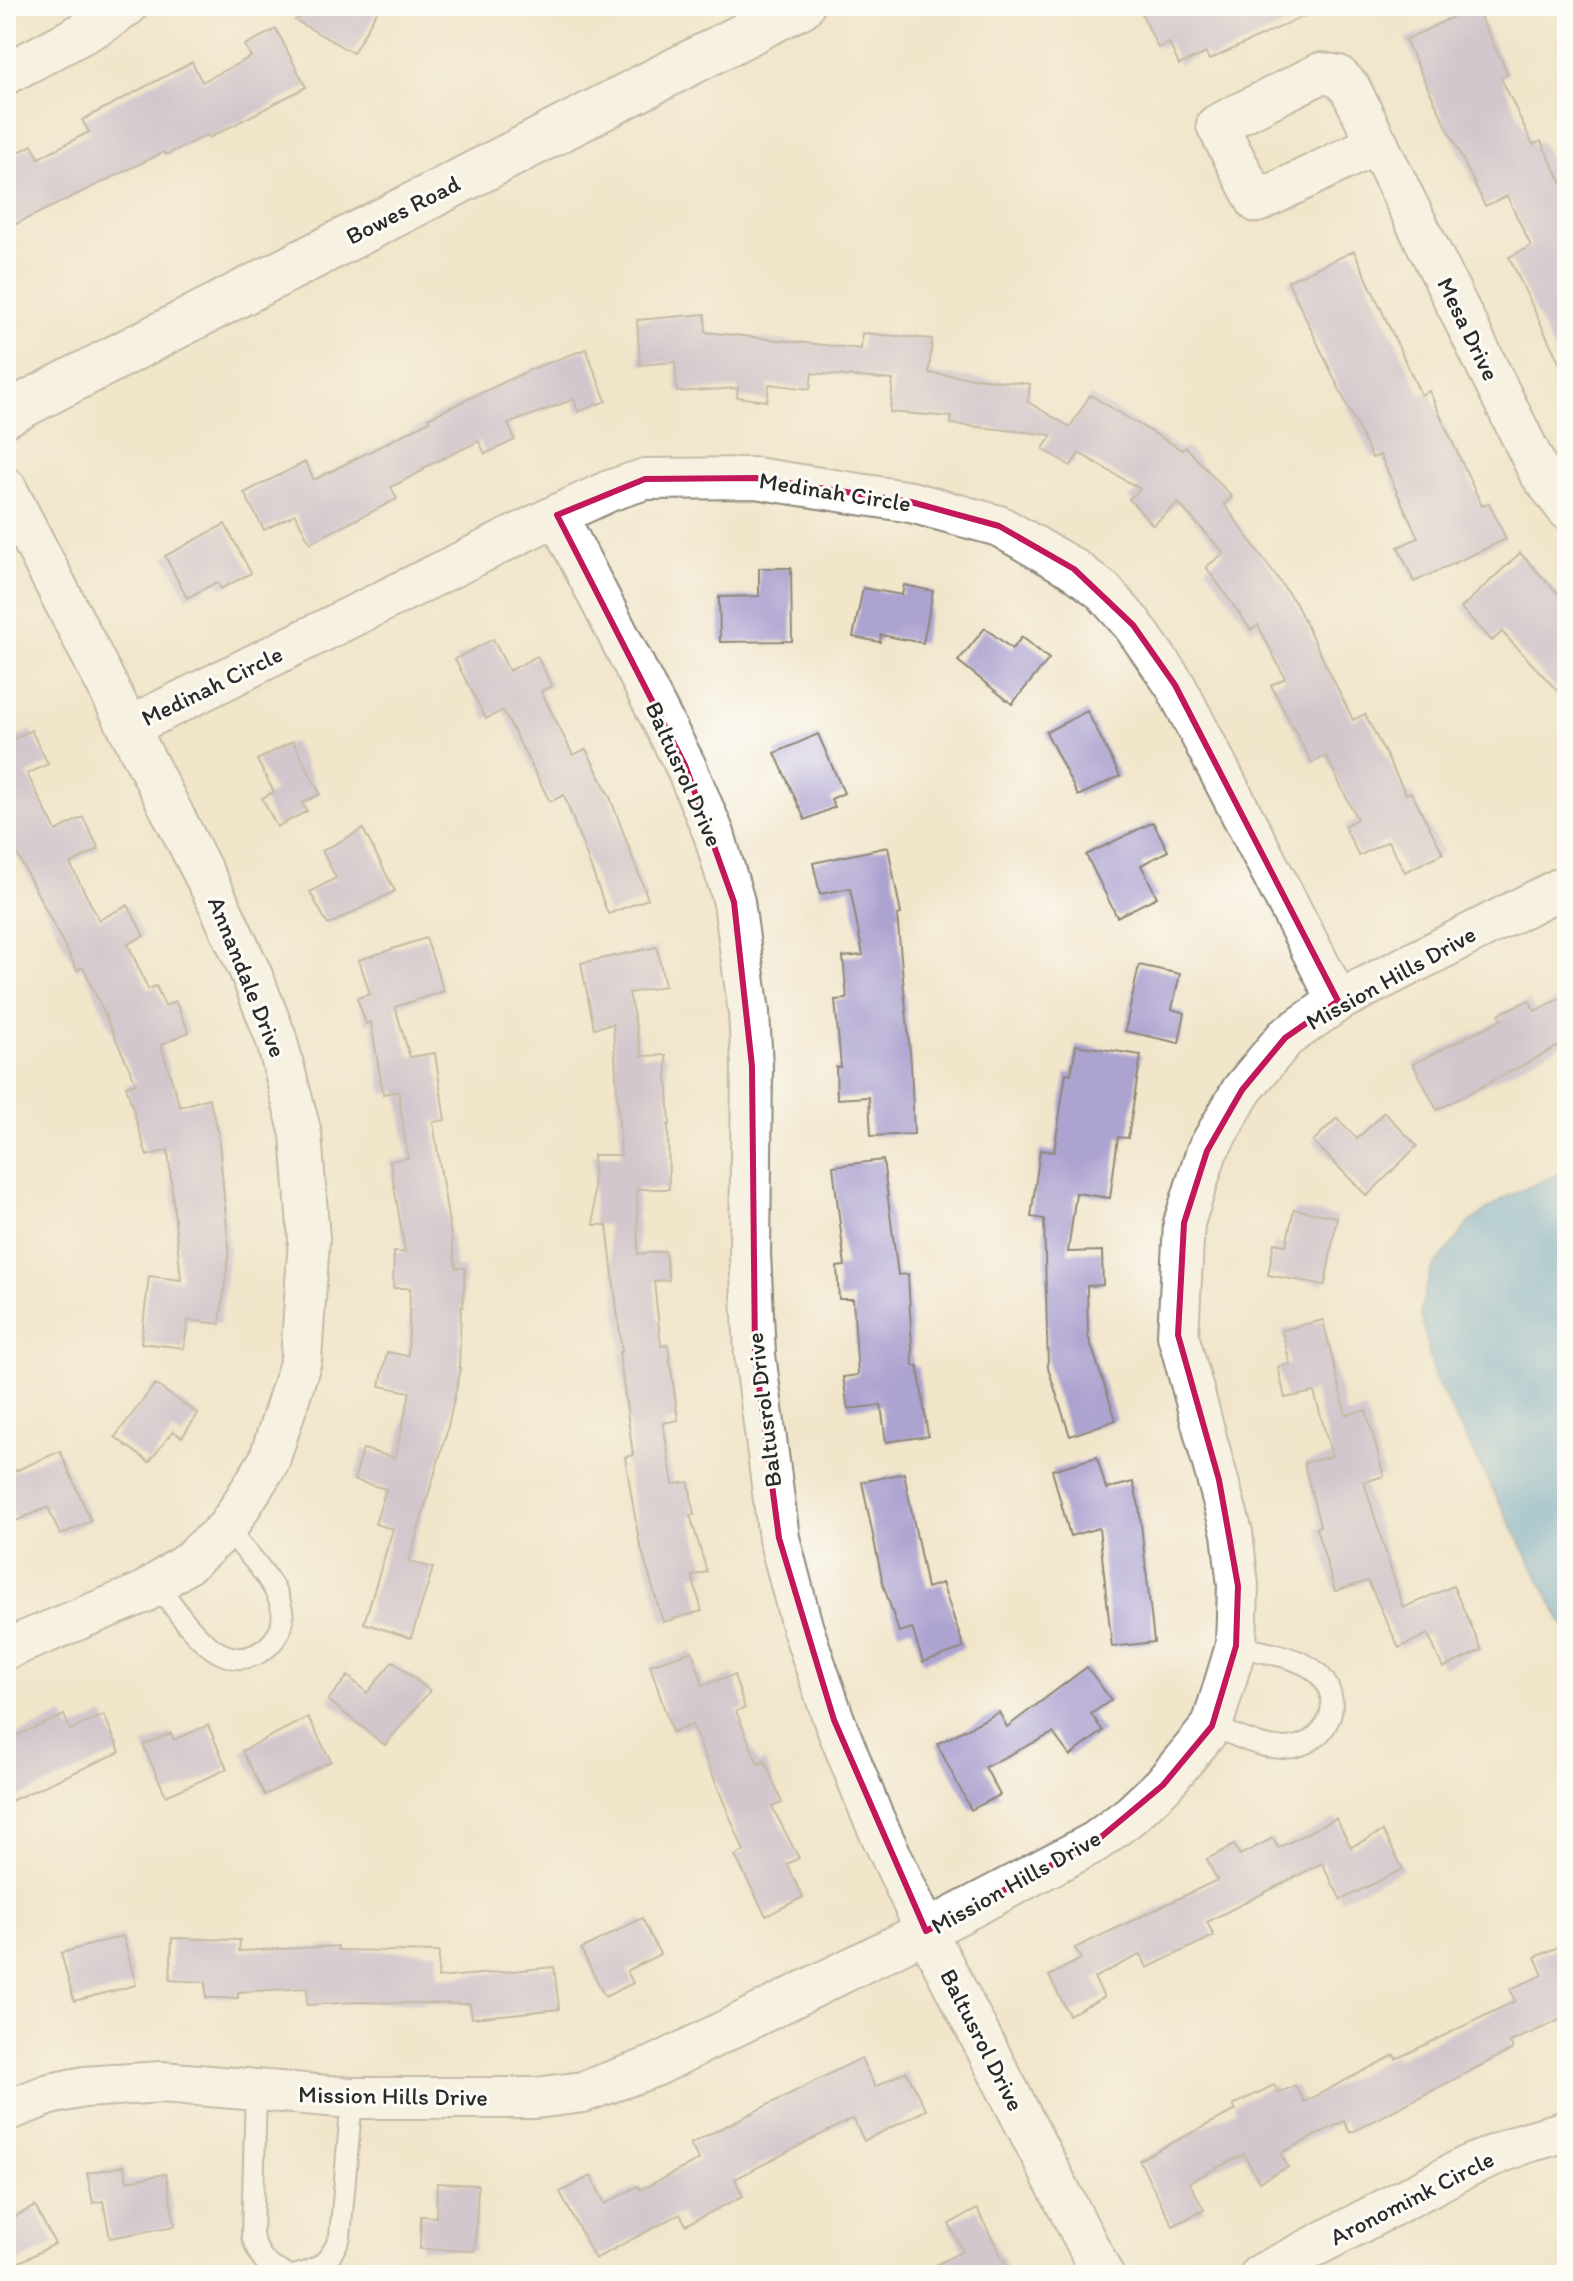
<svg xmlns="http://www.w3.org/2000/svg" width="1573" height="2281" viewBox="0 0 1573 2281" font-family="Itim,sans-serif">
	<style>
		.water { fill: #5ba5d3; stroke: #43687f; stroke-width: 2 }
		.building { fill: #ada3d0 }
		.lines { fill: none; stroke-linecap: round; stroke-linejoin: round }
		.service-casing { stroke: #8e887a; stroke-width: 24 }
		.minor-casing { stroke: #8e887a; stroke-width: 44 }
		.secondary-casing { stroke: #8e887a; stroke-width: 48 }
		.service { stroke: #fff; stroke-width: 20 }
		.minor { stroke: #fff; stroke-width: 40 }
		.secondary { stroke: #fff; stroke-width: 44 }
		.marked { fill: none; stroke: #c2185b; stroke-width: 6; stroke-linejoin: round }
		.labels { text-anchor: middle; stroke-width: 6; stroke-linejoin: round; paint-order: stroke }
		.street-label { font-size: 24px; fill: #2b2b2b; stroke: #fdfcf7 }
	</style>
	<rect width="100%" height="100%" fill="#fdfcf7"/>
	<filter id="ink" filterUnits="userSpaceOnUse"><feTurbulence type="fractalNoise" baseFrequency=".0125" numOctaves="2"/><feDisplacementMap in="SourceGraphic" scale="16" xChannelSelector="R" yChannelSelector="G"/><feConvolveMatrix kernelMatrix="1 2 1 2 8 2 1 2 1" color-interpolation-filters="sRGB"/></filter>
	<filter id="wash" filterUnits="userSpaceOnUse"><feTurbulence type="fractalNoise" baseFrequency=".006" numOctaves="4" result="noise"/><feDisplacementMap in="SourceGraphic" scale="32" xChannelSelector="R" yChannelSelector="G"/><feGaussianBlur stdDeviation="1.8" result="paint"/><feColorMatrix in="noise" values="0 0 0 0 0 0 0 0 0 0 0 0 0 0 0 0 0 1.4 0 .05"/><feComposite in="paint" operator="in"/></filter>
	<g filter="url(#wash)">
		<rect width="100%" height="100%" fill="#f1e5ca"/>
		<path class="water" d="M 1567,1170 L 1567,1632 L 1434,1377 L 1420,1311 L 1430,1272 L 1470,1222 L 1504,1198 Z"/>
		<g id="blocks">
			<path class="building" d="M 322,6 L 380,6 L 353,53 L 295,20 Z
				M 1138,6 L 1326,6 L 1209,60 L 1206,53 L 1179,65 L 1169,43 L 1158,48 Z
				M 1475,6 L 1508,74 L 1501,78 L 1533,145 L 1541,141 L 1567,194 L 1567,379 L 1509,257 L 1531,246 L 1507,196 L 1485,206 L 1405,40 Z
				M 276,29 L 306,87 L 209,138 L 207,135 L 166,155 L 164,152 L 6,229 L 6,159 L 32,145 L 39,158 L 89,132 L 82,120 L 192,62 L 202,82 L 251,57 L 245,45 Z
				M 1354,251 L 1421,395 L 1429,391 L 1482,506 L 1489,503 L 1506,539 L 1414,582 L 1398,547 L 1418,538 L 1380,455 L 1372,458 L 1288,281 Z
				M 705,314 L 706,332 L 861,349 L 862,333 L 932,339 L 929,373 L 1030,384 L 1028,402 L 1070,427 L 1090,395 L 1182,450 L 1186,447 L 1232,497 L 1224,504 L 1296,604 L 1353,720 L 1365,714 L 1406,794 L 1411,792 L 1443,853 L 1405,872 L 1388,841 L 1359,856 L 1344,826 L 1357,819 L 1326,756 L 1312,763 L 1285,713 L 1271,685 L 1285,678 L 1258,625 L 1251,630 L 1206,567 L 1224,553 L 1178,503 L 1153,525 L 1129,499 L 1140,489 L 1079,453 L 1071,466 L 1043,449 L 1052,435 L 951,424 L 952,417 L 890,412 L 893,380 L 812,373 L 810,389 L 769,384 L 767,401 L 737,397 L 738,388 L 677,392 L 675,362 L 640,365 L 637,320 Z
				M 586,349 L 606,401 L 578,412 L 574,399 L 508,424 L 515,440 L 485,454 L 479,441 L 423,468 L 424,470 L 391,487 L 397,499 L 310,543 L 295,514 L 264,530 L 244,493 L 305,462 L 314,480 L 430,421 L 428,418 L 534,368 Z
				M 225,524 L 251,573 L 221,589 L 217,582 L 187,598 L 165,556 Z
				M 1520,553 L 1567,603 L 1567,701 L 1502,632 L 1492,641 L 1461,608 Z
				M 759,568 L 791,568 L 792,641 L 720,642 L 719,597 L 759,596 Z
				M 904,585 L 933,591 L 923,643 L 881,635 L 880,642 L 853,637 L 863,588 L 902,595 Z
				M 985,628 L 1012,649 L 1022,637 L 1049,659 L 1012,704 L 958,661 Z
				M 493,639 L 509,671 L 537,656 L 552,686 L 541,691 L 573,755 L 586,749 L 610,797 L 648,899 L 608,914 L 564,795 L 550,802 L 503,710 L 486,719 L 455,659 Z
				M 1087,711 L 1120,776 L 1078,796 L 1046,732 Z
				M 31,730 L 48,764 L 27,774 L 56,831 L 83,817 L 99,849 L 70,864 L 99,920 L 128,905 L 144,936 L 128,944 L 148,989 L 156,986 L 165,1006 L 175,1001 L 189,1032 L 161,1045 L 180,1107 L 209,1098 L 218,1131 L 229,1250 L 220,1324 L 188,1320 L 184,1348 L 141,1343 L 149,1276 L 181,1280 L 168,1150 L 147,1156 L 126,1086 L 136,1083 L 83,967 L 77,970 L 6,833 L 6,734 L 10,741 Z
				M 818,734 L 844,793 L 831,799 L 835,807 L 805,820 L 775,753 Z
				M 293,741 L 320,794 L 302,803 L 307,811 L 277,827 L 262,798 L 274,792 L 257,760 Z
				M 1153,822 L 1168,851 L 1141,865 L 1157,897 L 1117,917 L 1086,855 Z
				M 363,829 L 395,891 L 328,925 L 310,892 L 336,878 L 322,851 Z
				M 888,847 L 901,914 L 897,915 L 911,1063 L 914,1134 L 871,1136 L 869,1097 L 837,1099 L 836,1067 L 841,1067 L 835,1000 L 847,999 L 843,957 L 863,955 L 850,888 L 820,894 L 813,863 Z
				M 426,938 L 444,991 L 395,1007 L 410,1057 L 435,1053 L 445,1120 L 433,1122 L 456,1268 L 465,1268 L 463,1307 L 461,1307 L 459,1368 L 461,1368 L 446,1435 L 409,1561 L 433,1568 L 411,1638 L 364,1623 L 393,1529 L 375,1524 L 386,1489 L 354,1480 L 363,1449 L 395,1458 L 410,1392 L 380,1386 L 387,1352 L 408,1356 L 410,1288 L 393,1288 L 394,1252 L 405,1252 L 390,1161 L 408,1158 L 398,1091 L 383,1094 L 371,1022 L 366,1024 L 357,998 L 370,994 L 359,960 Z
				M 657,947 L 665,986 L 629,993 L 642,1056 L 666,1055 L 670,1125 L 668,1125 L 669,1189 L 637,1189 L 638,1254 L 665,1251 L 669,1280 L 654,1281 L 661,1346 L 668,1345 L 678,1420 L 663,1423 L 673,1484 L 689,1482 L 694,1515 L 690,1515 L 707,1572 L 692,1576 L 702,1611 L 663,1622 L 639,1541 L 625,1457 L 633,1455 L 619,1352 L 622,1352 L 607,1225 L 594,1225 L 593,1155 L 621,1155 L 613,1024 L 594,1028 L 581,963 Z
				M 1139,965 L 1180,974 L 1172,1009 L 1185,1013 L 1179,1043 L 1125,1031 Z
				M 1567,995 L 1567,1042 L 1437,1110 L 1413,1064 L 1502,1019 L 1499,1014 L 1529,1000 L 1535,1011 Z
				M 1076,1045 L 1141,1055 L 1128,1138 L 1118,1137 L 1110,1198 L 1076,1193 L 1068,1252 L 1102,1251 L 1103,1285 L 1087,1286 L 1088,1336 L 1116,1420 L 1070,1436 L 1048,1368 L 1044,1219 L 1031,1217 L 1040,1150 L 1054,1152 L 1066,1073 L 1071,1074 Z
				M 1384,1112 L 1417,1146 L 1367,1196 L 1313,1141 L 1337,1118 L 1357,1139 Z
				M 883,1160 L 898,1275 L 908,1274 L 913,1366 L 918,1366 L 928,1436 L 886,1442 L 881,1405 L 848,1409 L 843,1377 L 858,1375 L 853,1299 L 839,1299 L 837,1267 L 845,1266 L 833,1166 Z
				M 1294,1209 L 1337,1217 L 1325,1285 L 1268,1275 L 1274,1243 L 1286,1245 Z
				M 1323,1320 L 1346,1415 L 1366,1410 L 1384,1476 L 1364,1482 L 1403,1608 L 1453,1586 L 1482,1650 L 1443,1668 L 1428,1634 L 1399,1648 L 1368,1581 L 1335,1591 L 1316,1528 L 1320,1526 L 1304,1463 L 1332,1456 L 1314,1392 L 1285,1398 L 1278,1367 L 1290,1364 L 1282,1330 Z
				M 155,1384 L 198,1414 L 182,1437 L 173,1431 L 149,1462 L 115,1437 Z
				M 60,1451 L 91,1521 L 60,1535 L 48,1507 L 16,1521 L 6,1499 L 6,1475 Z
				M 1097,1457 L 1106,1489 L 1133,1482 L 1139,1506 L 1154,1642 L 1112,1647 L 1099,1528 L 1070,1536 L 1052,1470 Z
				M 904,1473 L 927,1588 L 942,1583 L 964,1648 L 923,1662 L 912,1628 L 899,1632 L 883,1584 L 862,1482 Z
				M 692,1651 L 703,1685 L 734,1675 L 745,1708 L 736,1711 L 758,1764 L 765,1761 L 782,1803 L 772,1807 L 799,1858 L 787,1864 L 803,1897 L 766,1916 L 735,1856 L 744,1851 L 692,1725 L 672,1732 L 650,1665 Z
				M 393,1661 L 430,1691 L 385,1745 L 328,1700 L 348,1676 L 367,1693 Z
				M 1087,1667 L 1111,1700 L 1091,1714 L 1103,1731 L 1070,1756 L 1053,1733 L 985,1767 L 1000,1795 L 971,1810 L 937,1744 L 999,1712 L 1007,1727 Z
				M 64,1715 L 70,1730 L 104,1715 L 120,1752 L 6,1803 L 6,1740 Z
				M 308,1717 L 331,1761 L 265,1795 L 242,1751 Z
				M 208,1725 L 227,1769 L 166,1796 L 143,1745 L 171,1733 L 174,1740 Z
				M 1336,1818 L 1351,1847 L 1383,1831 L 1403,1869 L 1341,1900 L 1322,1863 L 1207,1922 L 1214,1936 L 1147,1968 L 1141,1954 L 1094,1978 L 1104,1997 L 1069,2015 L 1049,1976 L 1081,1959 L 1075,1948 L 1217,1880 L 1207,1859 L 1234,1845 L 1240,1855 L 1273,1838 L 1278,1848 Z
				M 642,1918 L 660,1954 L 627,1971 L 633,1983 L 605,1997 L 581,1949 Z
				M 123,1936 L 136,1985 L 74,2001 L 61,1953 Z
				M 172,1938 L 240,1940 L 239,1951 L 338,1946 L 338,1950 L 439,1952 L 438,1978 L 554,1967 L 559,2009 L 472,2018 L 470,2004 L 357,2002 L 307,2005 L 307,1988 L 238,1992 L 238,1998 L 206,1998 L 206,1982 L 170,1980 Z
				M 1567,1943 L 1567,2030 L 1562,2019 L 1510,2042 L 1513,2049 L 1350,2133 L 1344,2121 L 1281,2153 L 1288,2167 L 1259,2182 L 1244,2154 L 1189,2182 L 1204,2210 L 1173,2226 L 1139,2160 L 1236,2110 L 1233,2105 L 1274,2085 L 1279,2093 L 1295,2085 L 1304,2102 L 1394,2055 L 1396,2059 L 1515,2001 L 1510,1989 L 1543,1975 L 1535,1957 Z
				M 861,2058 L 875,2087 L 906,2071 L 926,2110 L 864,2141 L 853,2118 L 735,2179 L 743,2196 L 686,2225 L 680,2214 L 595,2259 L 560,2192 L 591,2176 L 605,2204 L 638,2186 L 640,2190 L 699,2160 L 690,2144 Z
				M 124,2166 L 127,2181 L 166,2174 L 175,2226 L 110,2238 L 103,2201 L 93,2203 L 87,2173 Z
				M 437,2183 L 478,2185 L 475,2251 L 420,2249 L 421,2216 L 436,2217 Z
				M 35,2206 L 55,2244 L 6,2269 L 6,2221 Z
				M 977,2209 L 1011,2275 L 916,2275 L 963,2251 L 949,2224 Z"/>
		</g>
	</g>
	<g filter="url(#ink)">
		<use href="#blocks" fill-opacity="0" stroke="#8e887a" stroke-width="2"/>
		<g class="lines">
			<defs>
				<path id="service" d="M 157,1584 C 181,1615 220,1684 266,1648 C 277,1639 285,1626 282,1610 C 276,1580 245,1552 227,1528
					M 1212,1726 C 1234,1734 1260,1749 1284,1748 C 1327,1747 1350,1699 1314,1670 C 1294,1655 1260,1652 1236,1646
					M 256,2091 L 252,2236 C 259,2258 267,2268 289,2275
					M 297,2275 C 322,2269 330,2260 340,2237 L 352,2098"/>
				<path id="minor" d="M 6,74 L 104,22 L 127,6
					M 1378,143 L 1257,202 L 1217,125 L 1321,73 L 1338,76 L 1350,88 L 1539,472 L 1567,509
					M 6,488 L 217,900 L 252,976 L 276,1038 L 301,1134 L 309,1239 L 301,1360 L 269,1461 L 227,1528 L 189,1562 L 143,1593 L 6,1649
					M 557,515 L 685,765 L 714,834 L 734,902 L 749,1013 L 752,1066 L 750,1254 L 755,1355 L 779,1538 L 802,1626 L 834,1720 L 872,1815 L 926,1931 L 1103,2275
					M 129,727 L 557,515 L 609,491 L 645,479 L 755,478 L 911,502 L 999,526 L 1074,569 L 1103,591 L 1133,625 L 1175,685 L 1338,1001
					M 6,2111 L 50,2094 L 84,2087 L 162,2082 L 352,2098 L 536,2098 L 583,2092 L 655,2066 L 926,1931 L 1095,1842 L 1131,1815 L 1163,1785 L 1212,1726 L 1236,1646 L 1238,1586 L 1232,1533 L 1178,1335 L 1184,1223 L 1207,1151 L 1242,1090 L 1285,1038 L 1338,1001 L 1567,885
					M 1260,2275 L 1468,2166 L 1524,2143 L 1567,2131"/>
				<path id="secondary" d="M 6,414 L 801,6"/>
			</defs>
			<use href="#service" class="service-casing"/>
			<use href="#minor" class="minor-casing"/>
			<use href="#secondary" class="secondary-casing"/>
			<use href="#service" class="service"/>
			<use href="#minor" class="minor"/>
			<use href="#secondary" class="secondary"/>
		</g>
	</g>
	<path d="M0 0H1573V2281H0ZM 755,478 L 911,502 L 999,526 L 1074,569 L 1133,625 L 1175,685 L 1338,1001 L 1285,1038 L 1242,1090 L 1207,1151 L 1184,1223 L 1178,1335 L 1219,1480 L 1238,1586 L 1236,1646 L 1212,1726 L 1163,1785 L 1095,1842 L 926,1931 L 834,1720 L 779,1538 L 755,1355 L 752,1066 L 734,902 L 685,765 L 557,515 L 645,479 Z" fill="#f1e5ca" fill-opacity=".55" fill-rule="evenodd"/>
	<path class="marked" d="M 755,478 L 911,502 L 999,526 L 1074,569 L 1133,625 L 1175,685 L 1338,1001 L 1285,1038 L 1242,1090 L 1207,1151 L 1184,1223 L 1178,1335 L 1219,1480 L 1238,1586 L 1236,1646 L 1212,1726 L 1163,1785 L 1095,1842 L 926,1931 L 834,1720 L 779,1538 L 755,1355 L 752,1066 L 734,902 L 685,765 L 557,515 L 645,479 Z"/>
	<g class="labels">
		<g class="street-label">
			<text transform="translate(403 210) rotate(-27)" y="8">Bowes Road</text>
			<text transform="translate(1468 329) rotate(64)" y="8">Mesa Drive</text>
			<text transform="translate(835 492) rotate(9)" y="8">Medinah Circle</text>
			<text transform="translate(212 686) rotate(-26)" y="8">Medinah Circle</text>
			<text transform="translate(684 774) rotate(66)" y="8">Baltusrol Drive</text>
			<text transform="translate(247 977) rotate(68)" y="8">Annandale Drive</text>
			<text transform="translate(1391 978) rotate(-29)" y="8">Mission Hills Drive</text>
			<text transform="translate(764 1410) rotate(-97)" y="8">Baltusrol Drive</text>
			<text transform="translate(1016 1882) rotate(-29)" y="8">Mission Hills Drive</text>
			<text transform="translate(982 2040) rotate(63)" y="8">Baltusrol Drive</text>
			<text transform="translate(393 2096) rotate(1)" y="8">Mission Hills Drive</text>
			<text transform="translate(1412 2198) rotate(-27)" y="8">Aronomink Circle</text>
		</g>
	</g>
	<rect width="1573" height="2281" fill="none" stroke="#fdfcf7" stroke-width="32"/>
</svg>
